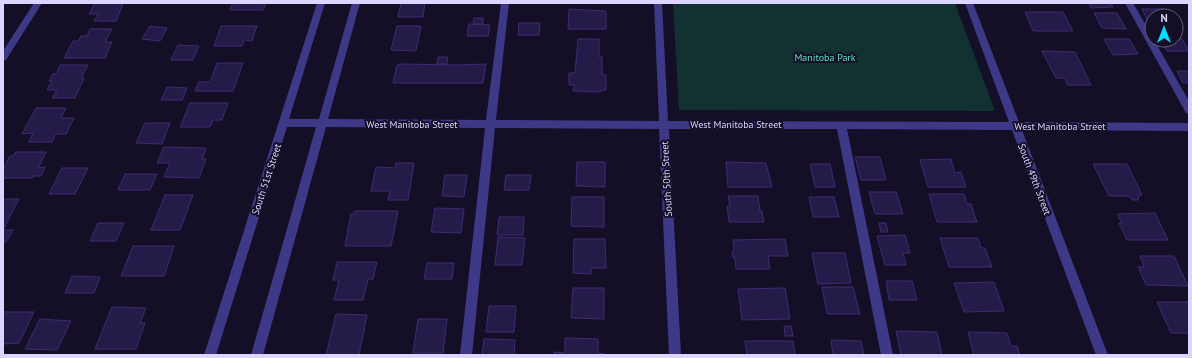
<svg xmlns="http://www.w3.org/2000/svg" width="1192" height="358" viewBox="0 0 1192 358" font-family="'PT Sans',sans-serif">
	<style>
		.green { fill: #123131 }
		.building { fill: #251b48; stroke: #3c2c74 }
		.lines { fill: none; stroke-linecap: round; stroke-linejoin: round }
		.minor { fill: #3e3986; fill-rule: evenodd }
		.labels { text-anchor: middle; stroke-width: 4; stroke-linejoin: round; paint-order: stroke }
		.park-label { font-size: 10px; fill: #5ee2c4; stroke: #140f27 }
		.street-label { font-size: 10px; fill: #dbd5ff; stroke: #140f27 }
	</style>
	<rect width="100%" height="100%" fill="#140f27"/>
	<path class="green" d="M 673,3 L 955,3 L 995,111 L 679,110 Z"/>
	<path class="building" d="M 95,3 L 122,3 L 121,4 L 123,4 L 116,21 L 94,21 L 98,14 L 89,14 Z
		M 233,3 L 266,3 L 263,10 L 230,10 Z
		M 401,3 L 425,3 L 423,17 L 398,17 Z
		M 1089,3 L 1110,3 L 1113,7 L 1091,8 Z
		M 569,9 L 606,11 L 606,29 L 568,29 Z
		M 1142,9 L 1165,9 L 1169,16 L 1152,16 L 1152,25 L 1150,25 Z
		M 1025,12 L 1063,12 L 1073,31 L 1033,31 Z
		M 1094,13 L 1117,13 L 1126,29 L 1102,28 Z
		M 474,18 L 483,18 L 483,24 L 473,24 Z
		M 519,23 L 540,23 L 539,35 L 518,35 Z
		M 469,24 L 490,25 L 488,36 L 467,36 Z
		M 150,26 L 167,28 L 160,41 L 142,39 Z
		M 221,26 L 257,26 L 252,41 L 244,40 L 242,46 L 214,46 Z
		M 397,26 L 421,26 L 416,51 L 391,50 Z
		M 90,29 L 112,29 L 105,42 L 112,42 L 105,58 L 64,58 L 73,41 L 78,41 L 81,36 L 87,36 Z
		M 578,39 L 599,39 L 599,57 L 602,57 L 602,75 L 606,75 L 606,90 L 601,90 L 600,92 L 573,91 L 574,85 L 569,85 L 569,73 L 575,73 Z
		M 1104,39 L 1129,39 L 1138,54 L 1113,55 Z
		M 1182,39 L 1189,51 L 1167,51 L 1161,40 Z
		M 178,45 L 199,46 L 193,60 L 171,60 Z
		M 1042,51 L 1075,52 L 1091,85 L 1068,85 L 1064,78 L 1056,78 Z
		M 438,57 L 448,57 L 447,64 L 437,64 Z
		M 217,63 L 243,63 L 233,91 L 195,91 L 199,82 L 210,82 Z
		M 402,64 L 457,65 L 486,64 L 483,83 L 393,83 L 397,65 Z
		M 60,65 L 88,65 L 81,78 L 84,78 L 75,98 L 52,98 L 57,90 L 47,90 L 52,81 L 49,81 L 53,74 L 56,74 Z
		M 1177,71 L 1189,71 L 1189,83 L 1183,83 Z
		M 167,87 L 187,88 L 182,100 L 161,100 Z
		M 190,103 L 228,103 L 222,120 L 213,120 L 210,127 L 180,127 Z
		M 36,108 L 66,108 L 61,118 L 74,118 L 66,134 L 56,134 L 52,142 L 29,142 L 33,133 L 22,134 Z
		M 145,123 L 170,123 L 162,144 L 136,143 Z
		M 164,147 L 206,148 L 202,159 L 206,159 L 199,178 L 164,177 L 170,163 L 157,163 Z
		M 16,152 L 46,152 L 38,168 L 45,167 L 41,176 L 33,176 L 32,178 L 3,178 L 3,169 L 10,156 L 13,156 Z
		M 855,157 L 880,157 L 886,180 L 861,180 Z
		M 951,159 L 955,173 L 961,172 L 966,187 L 928,187 L 920,160 Z
		M 577,162 L 605,162 L 605,187 L 576,186 Z
		M 726,162 L 766,163 L 772,187 L 728,187 Z
		M 396,163 L 414,163 L 408,200 L 388,200 L 390,191 L 371,191 L 376,167 L 395,168 Z
		M 810,164 L 830,164 L 835,187 L 815,187 Z
		M 1093,164 L 1127,164 L 1142,195 L 1139,195 L 1138,200 L 1133,200 L 1128,196 L 1109,196 Z
		M 62,168 L 88,168 L 75,194 L 49,194 Z
		M 125,174 L 157,174 L 150,190 L 118,190 Z
		M 445,175 L 467,175 L 464,197 L 442,196 Z
		M 506,175 L 531,175 L 529,190 L 504,190 Z
		M 869,192 L 896,192 L 903,214 L 875,214 Z
		M 929,194 L 964,194 L 967,204 L 971,204 L 977,222 L 937,222 Z
		M 165,195 L 193,195 L 180,230 L 151,230 Z
		M 728,196 L 758,196 L 760,211 L 762,211 L 764,222 L 729,222 L 727,206 L 730,206 Z
		M 572,197 L 604,197 L 604,227 L 571,226 Z
		M 809,197 L 834,197 L 839,217 L 813,217 Z
		M 3,199 L 19,199 L 3,230 L 13,230 L 6,242 L 3,242 Z
		M 435,208 L 464,209 L 461,233 L 431,232 Z
		M 355,211 L 398,211 L 391,246 L 345,246 L 351,214 L 354,214 Z
		M 1155,213 L 1168,240 L 1127,240 L 1119,223 L 1122,223 L 1117,214 Z
		M 499,217 L 524,217 L 523,235 L 497,235 Z
		M 98,223 L 124,223 L 116,241 L 90,241 Z
		M 879,223 L 886,223 L 888,232 L 881,232 Z
		M 905,235 L 910,253 L 903,253 L 906,265 L 885,265 L 877,236 Z
		M 498,237 L 525,238 L 522,265 L 495,265 Z
		M 940,238 L 978,238 L 981,248 L 985,248 L 992,267 L 949,267 Z
		M 574,239 L 605,239 L 606,268 L 591,268 L 591,274 L 573,273 Z
		M 785,239 L 788,256 L 768,256 L 770,269 L 736,269 L 735,258 L 733,258 L 732,252 L 734,251 L 733,240 Z
		M 133,246 L 174,246 L 164,276 L 121,276 Z
		M 812,253 L 845,253 L 851,283 L 818,284 Z
		M 1140,256 L 1174,256 L 1188,286 L 1146,285 L 1138,267 L 1144,267 Z
		M 337,262 L 377,262 L 373,279 L 368,279 L 363,300 L 334,300 L 339,280 L 333,280 Z
		M 427,263 L 454,263 L 452,279 L 424,279 Z
		M 72,276 L 100,277 L 94,293 L 65,293 Z
		M 886,281 L 912,281 L 917,300 L 889,300 Z
		M 994,282 L 1004,311 L 964,312 L 954,283 Z
		M 822,287 L 853,287 L 860,314 L 827,314 Z
		M 573,288 L 604,288 L 604,319 L 571,318 Z
		M 785,288 L 790,319 L 742,320 L 738,289 Z
		M 1157,302 L 1189,302 L 1189,333 L 1171,333 Z
		M 489,306 L 516,306 L 514,332 L 486,332 Z
		M 112,307 L 146,308 L 140,323 L 145,323 L 136,349 L 95,349 Z
		M 3,312 L 34,312 L 19,343 L 3,344 Z
		M 336,314 L 367,315 L 359,355 L 326,355 Z
		M 40,319 L 71,321 L 57,350 L 25,349 Z
		M 418,319 L 447,319 L 443,353 L 413,353 Z
		M 784,326 L 791,326 L 793,336 L 785,336 Z
		M 896,331 L 937,332 L 942,355 L 901,355 Z
		M 968,332 L 1007,333 L 1011,346 L 1017,346 L 1020,355 L 974,355 Z
		M 565,338 L 598,339 L 598,353 L 604,354 L 604,355 L 554,355 L 554,352 L 565,353 Z
		M 484,339 L 515,340 L 514,355 L 482,355 Z
		M 831,340 L 861,341 L 864,355 L 833,355 Z
		M 745,341 L 793,341 L 795,355 L 747,355 Z"/>
	<g class="lines">
		<path class="minor" d="M 34,3 L 42,3 L 6,60 L 3,61 L 3,51 Z
			M 317,3 L 325,3 L 289,119 L 319,119 L 352,3 L 360,3 L 328,119 L 486,120 L 501,3 L 509,3 L 496,120 L 659,121 L 654,3 L 662,3 L 668,121 L 1009,122 L 965,3 L 973,3 L 1019,122 L 1189,123 L 1189,131 L 1022,130 L 1108,355 L 1096,355 L 1012,130 L 847,129 L 893,355 L 881,355 L 837,129 L 669,129 L 681,355 L 669,355 L 659,129 L 495,128 L 472,355 L 460,355 L 485,128 L 326,127 L 263,355 L 251,355 L 316,127 L 287,127 L 216,355 L 204,355 Z
			M 1125,3 L 1133,3 L 1152,36 L 1152,40 L 1154,40 L 1189,101 L 1189,114 L 1186,113 Z"/>
	</g>
	<g class="labels">
		<g class="park-label">
			<text x="825" y="61">Manitoba Park</text>
		</g>
		<g class="street-label">
			<text x="412" y="128">West Manitoba Street</text>
			<text x="736" y="128">West Manitoba Street</text>
			<text x="1060" y="130">West Manitoba Street</text>
			<text transform="translate(266 179) rotate(-72)" y="4">South 51st Street</text>
			<text transform="translate(666 179) rotate(-93)" y="4">South 50th Street</text>
			<text transform="translate(1035 179) rotate(69)" y="4">South 49th Street</text>
		</g>
	</g>
	<rect width="1192" height="358" fill="none" stroke="#dbd5ff" stroke-width="8"/>
	<g transform="translate(1164 28)"><circle r="19" fill="#140f27" stroke="#645e7d"/>
	<path d="M0-3L7 15L0 10L-7 15Z" fill="#01dfff"/>
	<text y="-6" font-size="11" font-weight="bold" text-anchor="middle" fill="#dbd5ff">N</text>
	</g>
</svg>
